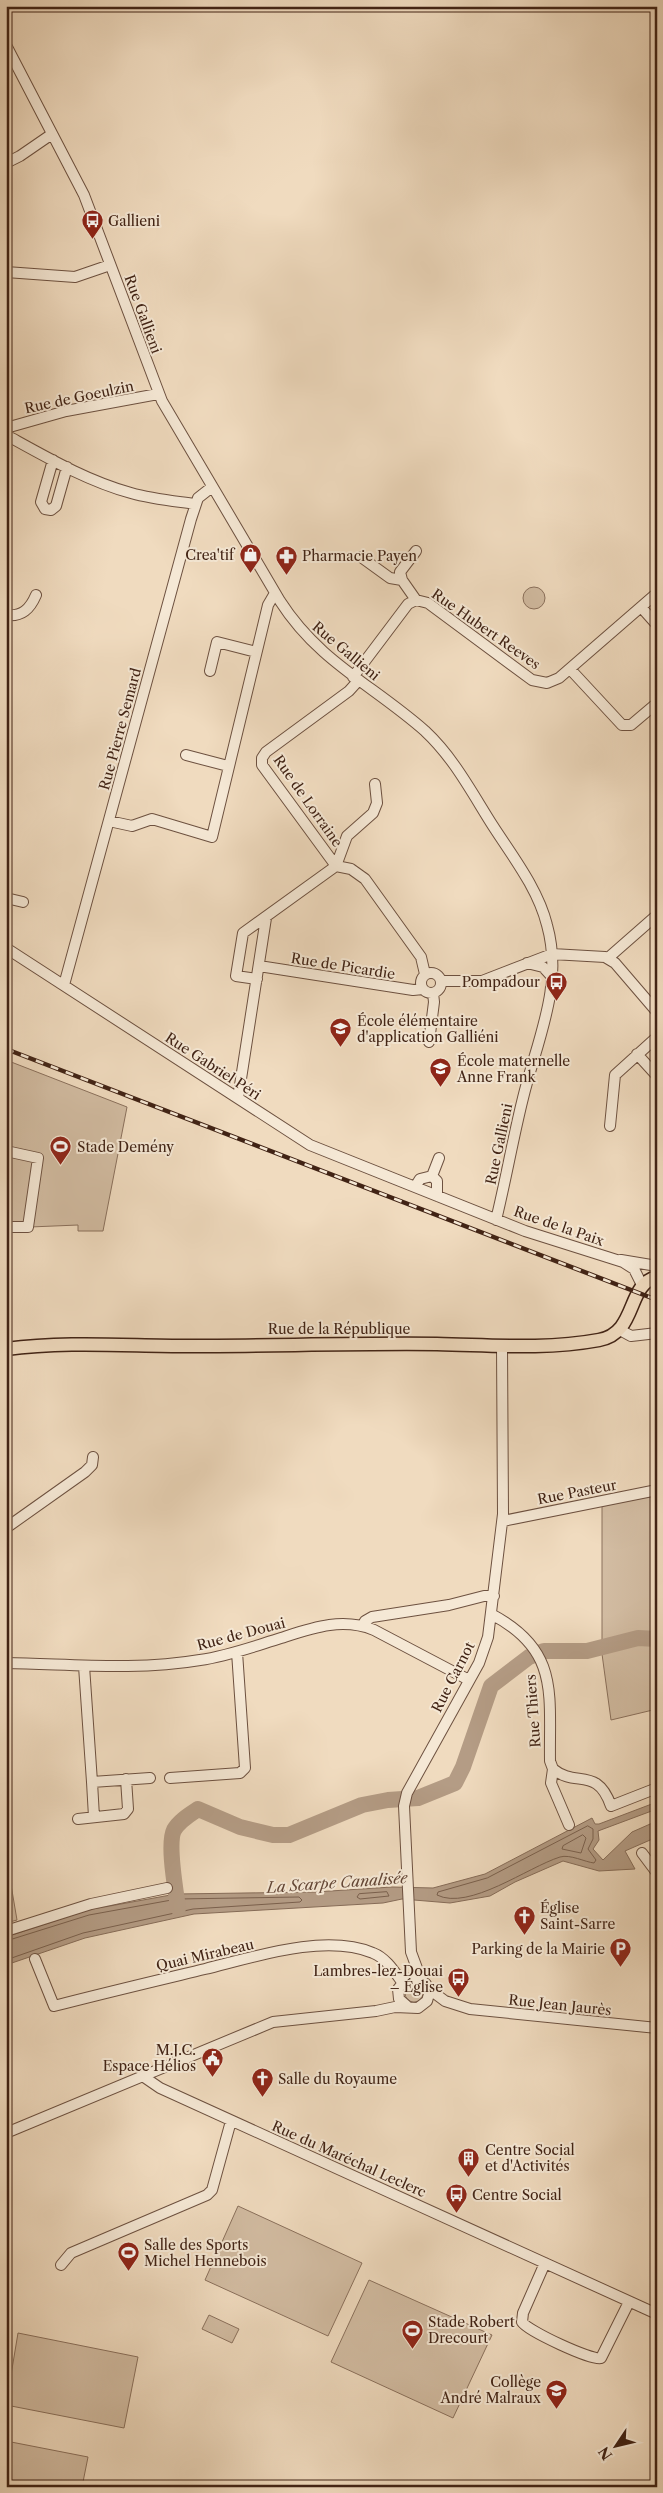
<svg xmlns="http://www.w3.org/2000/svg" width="663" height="2493" viewBox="0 0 663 2493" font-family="'Libre Caslon Text',serif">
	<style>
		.green { fill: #d2bca2; stroke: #8a705c }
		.water { fill: #b49c85; stroke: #866c58 }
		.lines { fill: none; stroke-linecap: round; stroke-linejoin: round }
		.shore { stroke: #7a604d; stroke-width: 1 }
		.river { stroke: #b49c85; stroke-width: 16 }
		.minor-casing { stroke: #6d5140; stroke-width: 12 }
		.major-casing { stroke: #412315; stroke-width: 15 }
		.minor { stroke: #f5e8d5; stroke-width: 10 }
		.major { stroke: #f0dbbf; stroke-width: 12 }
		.rail-casing { stroke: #412315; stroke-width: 4.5 }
		.rail { stroke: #f5e8d5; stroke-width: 2.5; stroke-dasharray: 8; stroke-linecap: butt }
		.labels { text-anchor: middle; stroke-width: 4; stroke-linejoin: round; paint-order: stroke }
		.poi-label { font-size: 14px; fill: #412315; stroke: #f5e8d5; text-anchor: start }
		.street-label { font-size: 14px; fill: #412315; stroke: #f5e8d5 }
		.water-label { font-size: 15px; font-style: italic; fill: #644737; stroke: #f5e8d5 }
	</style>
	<rect width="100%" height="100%" fill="#f0dbbf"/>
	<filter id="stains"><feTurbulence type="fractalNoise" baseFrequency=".004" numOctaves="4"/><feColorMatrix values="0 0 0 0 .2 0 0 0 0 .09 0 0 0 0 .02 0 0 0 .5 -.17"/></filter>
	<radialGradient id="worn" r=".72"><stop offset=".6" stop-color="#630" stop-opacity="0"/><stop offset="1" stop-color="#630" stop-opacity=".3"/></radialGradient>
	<path class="green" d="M523 598a11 11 0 1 1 22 0a11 11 0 1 1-22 0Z
		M 6,1060 L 127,1107 L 103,1231 L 78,1231 L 78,1225 L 6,1228 Z
		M 657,1494 L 657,1709 L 611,1720 L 602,1654 L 602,1504 Z
		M 6,1873 L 9,1873 L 17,1920 L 6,1923 Z
		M405 1993a9 9 0 1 1 18 0a9 9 0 1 1-18 0Z
		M 238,2206 L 362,2263 L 328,2336 L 205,2280 Z
		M 369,2280 L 492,2335 L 453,2418 L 331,2362 Z
		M 209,2315 L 239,2329 L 232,2343 L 202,2329 Z
		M 18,2333 L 138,2357 L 124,2428 L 6,2405 Z
		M 6,2441 L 88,2457 L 82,2487 L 6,2487 Z"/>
	<path class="water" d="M 657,1802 L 657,1809 L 598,1831 L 599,1840 L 593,1849 L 603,1860 L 632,1832 L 657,1821 L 657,1837 L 625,1851 L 635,1869 L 599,1871 L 563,1861 L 515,1882 L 490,1896 L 450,1903 L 402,1899 L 383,1903 L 194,1914 L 85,1938 L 6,1965 L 6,1937 L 88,1910 L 176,1894 L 315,1892 L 392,1887 L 433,1888 L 485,1874 L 592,1818 L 595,1824 L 599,1824 Z"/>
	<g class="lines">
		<path class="shore" d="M 588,1826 L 593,1829 L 593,1839 L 588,1849 L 596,1860 L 594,1863 C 585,1862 570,1854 560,1857 C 528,1867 469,1911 437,1895 L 438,1892 L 487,1878 Z
			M 583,1835 L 586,1838 L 581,1853 L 562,1849 L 563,1846 Z
			M 387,1892 L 389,1896 L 360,1899 L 357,1897 L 359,1894 Z
			M 6,1941 L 89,1915 L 177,1899 L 299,1897 L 302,1900 L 300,1902 L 193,1909 L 83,1933 L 6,1960"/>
		<path class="river" d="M 178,1908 C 176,1891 167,1844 174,1830 C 179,1821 189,1815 198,1809 L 240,1827 L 273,1835 L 289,1835 L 362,1805 L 388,1800 L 418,1798 L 455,1783 L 463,1767 L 491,1686 L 529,1657 L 544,1651 L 587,1651 L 638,1638 L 657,1639"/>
		<defs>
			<path id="minor" d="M 6,45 L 84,195 L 162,401 L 280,601 C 319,662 373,685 425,731 C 454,758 472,793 493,826 C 513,857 538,889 547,925 C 564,986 537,1040 523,1098 C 513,1138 506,1179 496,1220
				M 6,163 L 20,156 L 52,134
				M 6,272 L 75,277 L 110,265
				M 6,428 L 66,411 L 158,394
				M 6,435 C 46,457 87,481 131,493 C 152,499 174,501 195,504
				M 53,460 L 41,502 L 45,509 L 51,510 L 56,506 L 67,467
				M 361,557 L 390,578 L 402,580 L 416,600
				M 402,580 L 400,572 L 416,551
				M 641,607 L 657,625
				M 6,615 C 22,617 30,609 36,595
				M 570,669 L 622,725 L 631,725 L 657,703
				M 210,671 L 217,642 L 256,652
				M 353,677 L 408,604 L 416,600 L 428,603 L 532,680 L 547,683 L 559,678 L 657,593
				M 186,755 L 228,766
				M 109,821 L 132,826 L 152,819 L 212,837 L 268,605 L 275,593
				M 336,866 L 262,765 L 262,758 L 266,752 L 349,691 L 358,681
				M 336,866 L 351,869 L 365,879 L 421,957 L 425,974
				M 6,898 L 23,902
				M 6,948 L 310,1145 L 525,1231 L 623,1262 L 634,1269 L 642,1285
				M 608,958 L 657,915
				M 527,963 L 543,967 L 553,978
				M 259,966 L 413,990 L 423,989
				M421 983a10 10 0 1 1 20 0a10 10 0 1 1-20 0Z
				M 257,979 L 236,976 L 243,933 L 336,866 L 347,836 L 373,813 L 377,803 L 375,784
				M 441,981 L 482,981 L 552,954 L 605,957 L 615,963 L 657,1012
				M 64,985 L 191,519 L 198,498 L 212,487
				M 429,1042 L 434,1002 L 433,993
				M 637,1054 L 657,1076
				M 238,1098 L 266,918
				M 610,1126 L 615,1075 L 657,1037
				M 6,1151 L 38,1158 L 28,1227 L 6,1227
				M 432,1176 L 439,1158
				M 415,1187 L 420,1179 L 432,1176 L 437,1181 L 437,1196
				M 621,1260 L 657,1266
				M 620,1330 L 631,1336 L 657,1333
				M 503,1521 L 657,1490
				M 6,1528 L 85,1472 L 92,1465 L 93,1457
				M 491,1614 C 560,1650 549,1694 550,1761 L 553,1769 L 551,1783 L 569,1825
				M 362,1626 L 365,1621 L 372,1617 L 449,1605 L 484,1596 L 494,1596
				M 6,1663 C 71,1664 136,1671 200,1660 C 228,1656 255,1646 281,1638 C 312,1628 342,1617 374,1630 L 469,1680
				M 84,1666 L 92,1782 L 150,1778
				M 553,1769 C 576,1788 597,1766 611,1806 L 657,1788
				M 170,1778 L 240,1773 L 245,1768 L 237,1652
				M 92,1782 L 94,1817
				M 78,1819 L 124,1814 L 128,1809 L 126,1779
				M 642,1853 L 657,1873
				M 6,1931 L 91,1904 L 167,1888
				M 35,1959 L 54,2006 C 104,1993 155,1981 205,1969 C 254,1957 325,1933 373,1953 C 386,1958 394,1971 402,1982
				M 421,1979 L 411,1952 L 404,1806 L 407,1793 L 479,1663 L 488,1637 L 503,1514 L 502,1346
				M 429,1989 L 445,2001 L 470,2009 L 657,2028
				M 144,2077 L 160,2088 L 657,2314
				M 6,2133 L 273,2022 L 376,2011 L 395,2007 L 418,2008 L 427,2001 L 429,1994 L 426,1984 L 418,1978 L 406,1979 L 398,1989 L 399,1999 L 408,2007
				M 545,2263 L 523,2313 L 522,2322 C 528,2331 592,2361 601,2358 L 629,2302
				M 61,2265 L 71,2253 L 207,2195 L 212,2190 L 231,2121"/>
			<path id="major" d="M 6,1349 C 67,1341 127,1346 187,1346 C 271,1346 354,1343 437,1344 C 491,1345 545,1350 599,1340 C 638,1333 626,1284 657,1277"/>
		</defs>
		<use href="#minor" class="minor-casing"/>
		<use href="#major" class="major-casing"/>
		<use href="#minor" class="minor"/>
		<use href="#major" class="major"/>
		<defs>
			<path id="rail" d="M 6,1049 L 657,1300"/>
		</defs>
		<use href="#rail" class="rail-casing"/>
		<use href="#rail" class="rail"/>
	</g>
	<defs>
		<symbol id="bus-pin" viewBox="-11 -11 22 30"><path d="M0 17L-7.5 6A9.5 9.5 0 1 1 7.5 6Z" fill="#8f2418" stroke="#f5e8d5"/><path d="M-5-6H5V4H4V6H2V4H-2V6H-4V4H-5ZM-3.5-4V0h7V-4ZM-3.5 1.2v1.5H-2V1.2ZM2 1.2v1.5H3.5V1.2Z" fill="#fff"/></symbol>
		<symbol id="shop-pin" viewBox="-11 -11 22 30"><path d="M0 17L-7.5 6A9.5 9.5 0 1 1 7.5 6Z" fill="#8f2418" stroke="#f5e8d5"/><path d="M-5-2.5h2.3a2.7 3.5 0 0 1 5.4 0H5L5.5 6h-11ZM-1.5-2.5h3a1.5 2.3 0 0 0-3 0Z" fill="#fff"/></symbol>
		<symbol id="pharmacy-pin" viewBox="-11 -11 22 30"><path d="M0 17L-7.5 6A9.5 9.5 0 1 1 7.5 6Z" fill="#8f2418" stroke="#f5e8d5"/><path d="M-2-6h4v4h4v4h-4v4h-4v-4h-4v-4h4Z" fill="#fff"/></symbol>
		<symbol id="school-pin" viewBox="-11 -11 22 30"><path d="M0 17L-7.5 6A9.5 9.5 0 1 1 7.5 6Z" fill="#8f2418" stroke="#f5e8d5"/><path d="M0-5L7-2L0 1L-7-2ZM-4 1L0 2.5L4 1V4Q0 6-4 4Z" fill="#fff"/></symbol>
		<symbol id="stadium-pin" viewBox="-11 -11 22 30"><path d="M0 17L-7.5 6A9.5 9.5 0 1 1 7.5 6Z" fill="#8f2418" stroke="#f5e8d5"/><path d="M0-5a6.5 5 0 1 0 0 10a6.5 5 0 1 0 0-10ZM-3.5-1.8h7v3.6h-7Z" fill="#fff"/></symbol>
		<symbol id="church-pin" viewBox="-11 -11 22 30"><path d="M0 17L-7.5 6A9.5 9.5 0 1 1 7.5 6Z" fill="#8f2418" stroke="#f5e8d5"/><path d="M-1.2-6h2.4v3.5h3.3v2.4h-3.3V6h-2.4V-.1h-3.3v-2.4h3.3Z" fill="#fff"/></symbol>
		<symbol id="parking-pin" viewBox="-11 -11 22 30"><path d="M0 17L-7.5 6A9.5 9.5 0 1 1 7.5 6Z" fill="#8f2418" stroke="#f5e8d5"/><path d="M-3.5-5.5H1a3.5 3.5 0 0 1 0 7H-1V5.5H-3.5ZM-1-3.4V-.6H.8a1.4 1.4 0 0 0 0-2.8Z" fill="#fff"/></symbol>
		<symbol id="civic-pin" viewBox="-11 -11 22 30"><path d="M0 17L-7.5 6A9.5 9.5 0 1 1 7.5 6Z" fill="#8f2418" stroke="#f5e8d5"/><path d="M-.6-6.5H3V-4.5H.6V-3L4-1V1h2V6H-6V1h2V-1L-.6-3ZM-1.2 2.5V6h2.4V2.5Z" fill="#fff"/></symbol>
		<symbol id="building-pin" viewBox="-11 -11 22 30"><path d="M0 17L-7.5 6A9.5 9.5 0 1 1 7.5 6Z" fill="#8f2418" stroke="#f5e8d5"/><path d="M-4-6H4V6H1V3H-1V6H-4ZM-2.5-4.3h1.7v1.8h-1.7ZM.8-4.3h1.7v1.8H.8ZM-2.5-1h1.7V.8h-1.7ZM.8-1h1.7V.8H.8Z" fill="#fff"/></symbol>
	</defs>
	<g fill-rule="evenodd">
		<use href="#bus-pin" x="80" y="208" width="25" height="34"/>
		<use href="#shop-pin" x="238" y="542" width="25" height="34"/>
		<use href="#pharmacy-pin" x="274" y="544" width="25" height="34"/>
		<use href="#bus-pin" x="544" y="970" width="25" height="34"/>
		<use href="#school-pin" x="328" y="1016" width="25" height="34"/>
		<use href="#school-pin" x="428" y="1056" width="25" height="34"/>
		<use href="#stadium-pin" x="48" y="1134" width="25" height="34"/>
		<use href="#church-pin" x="512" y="1904" width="25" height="34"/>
		<use href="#parking-pin" x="608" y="1936" width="25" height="34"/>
		<use href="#bus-pin" x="446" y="1966" width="25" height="34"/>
		<use href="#civic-pin" x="200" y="2046" width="25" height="34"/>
		<use href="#church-pin" x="250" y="2066" width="25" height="34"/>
		<use href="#building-pin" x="456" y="2146" width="25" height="34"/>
		<use href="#bus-pin" x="444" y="2182" width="25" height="34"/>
		<use href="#stadium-pin" x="116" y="2240" width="25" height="34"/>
		<use href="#stadium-pin" x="400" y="2318" width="25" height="34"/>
		<use href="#school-pin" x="544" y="2378" width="25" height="34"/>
	</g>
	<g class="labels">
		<g class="poi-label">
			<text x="108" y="226">Gallieni</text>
			<text x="234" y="560" text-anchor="end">Crea'tif</text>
			<text x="302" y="561">Pharmacie Payen</text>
			<text x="540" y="987" text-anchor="end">Pompadour</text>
			<text x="357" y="1026">École élémentaire<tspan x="357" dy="16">d'application Galliéni</tspan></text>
			<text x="457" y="1066">École maternelle<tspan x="457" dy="16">Anne Frank</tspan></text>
			<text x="77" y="1152">Stade Demény</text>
			<text x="540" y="1913">Église<tspan x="540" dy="16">Saint-Sarre</tspan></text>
			<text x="605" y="1954" text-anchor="end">Parking de la Mairie</text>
			<text x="443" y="1976" text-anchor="end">Lambres-lez-Douai<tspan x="443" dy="16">– Église</tspan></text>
			<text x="196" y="2055" text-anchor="end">M.J.C.<tspan x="196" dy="16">Espace Hélios</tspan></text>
			<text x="278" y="2084">Salle du Royaume</text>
			<text x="485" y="2155">Centre Social<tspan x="485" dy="16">et d'Activités</tspan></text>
			<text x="472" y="2200">Centre Social</text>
			<text x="144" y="2250">Salle des Sports<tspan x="144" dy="16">Michel Hennebois</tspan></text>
			<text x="428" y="2327">Stade Robert<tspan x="428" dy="16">Drecourt</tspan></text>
			<text x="541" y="2387" text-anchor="end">Collège<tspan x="541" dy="16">André Malraux</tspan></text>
		</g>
		<g class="street-label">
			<text transform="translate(143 314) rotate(70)" y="5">Rue Gallieni</text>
			<text transform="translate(79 397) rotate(-12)" y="5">Rue de Goeulzin</text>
			<text transform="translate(486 629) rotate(35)" y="5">Rue Hubert Reeves</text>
			<text transform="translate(346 651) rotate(40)" y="5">Rue Gallieni</text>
			<text transform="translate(120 729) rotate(-75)" y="5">Rue Pierre Semard</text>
			<text transform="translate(308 801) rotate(55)" y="5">Rue de Lorraine</text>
			<text transform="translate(343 966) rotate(9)" y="5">Rue de Picardie</text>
			<text transform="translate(213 1066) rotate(33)" y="5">Rue Gabriel Péri</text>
			<text transform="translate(499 1144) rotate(-78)" y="5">Rue Gallieni</text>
			<text transform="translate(559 1226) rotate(19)" y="5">Rue de la Paix</text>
			<text x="339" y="1334">Rue de la République</text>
			<text transform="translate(577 1492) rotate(-11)" y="5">Rue Pasteur</text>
			<text transform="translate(241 1634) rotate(-15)" y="5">Rue de Douai</text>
			<text transform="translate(453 1677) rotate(-63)" y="5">Rue Carnot</text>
			<text transform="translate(533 1711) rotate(-94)" y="5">Rue Thiers</text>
			<text transform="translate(205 1955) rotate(-13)" y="5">Quai Mirabeau</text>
			<text transform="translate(560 2005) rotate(6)" y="5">Rue Jean Jaurès</text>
			<text transform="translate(349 2159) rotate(24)" y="5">Rue du Maréchal Leclerc</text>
		</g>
		<g class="water-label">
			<text transform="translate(337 1883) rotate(-4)" y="5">La Scarpe Canalisée</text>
		</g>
	</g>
	<rect width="663" height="2493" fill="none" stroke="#f0dbbf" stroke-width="25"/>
	<rect x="8" y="8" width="648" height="2478" fill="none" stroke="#412315" stroke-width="2.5"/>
	<rect x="12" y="12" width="638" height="2468" fill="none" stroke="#412315"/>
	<g transform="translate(616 2446) rotate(235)" stroke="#f5e8d5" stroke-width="4" paint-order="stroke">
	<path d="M0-4L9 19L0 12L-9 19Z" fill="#412315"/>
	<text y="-8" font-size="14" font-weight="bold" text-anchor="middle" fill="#412315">N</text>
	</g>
	<rect width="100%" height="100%" filter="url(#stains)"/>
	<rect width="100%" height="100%" fill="url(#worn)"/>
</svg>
